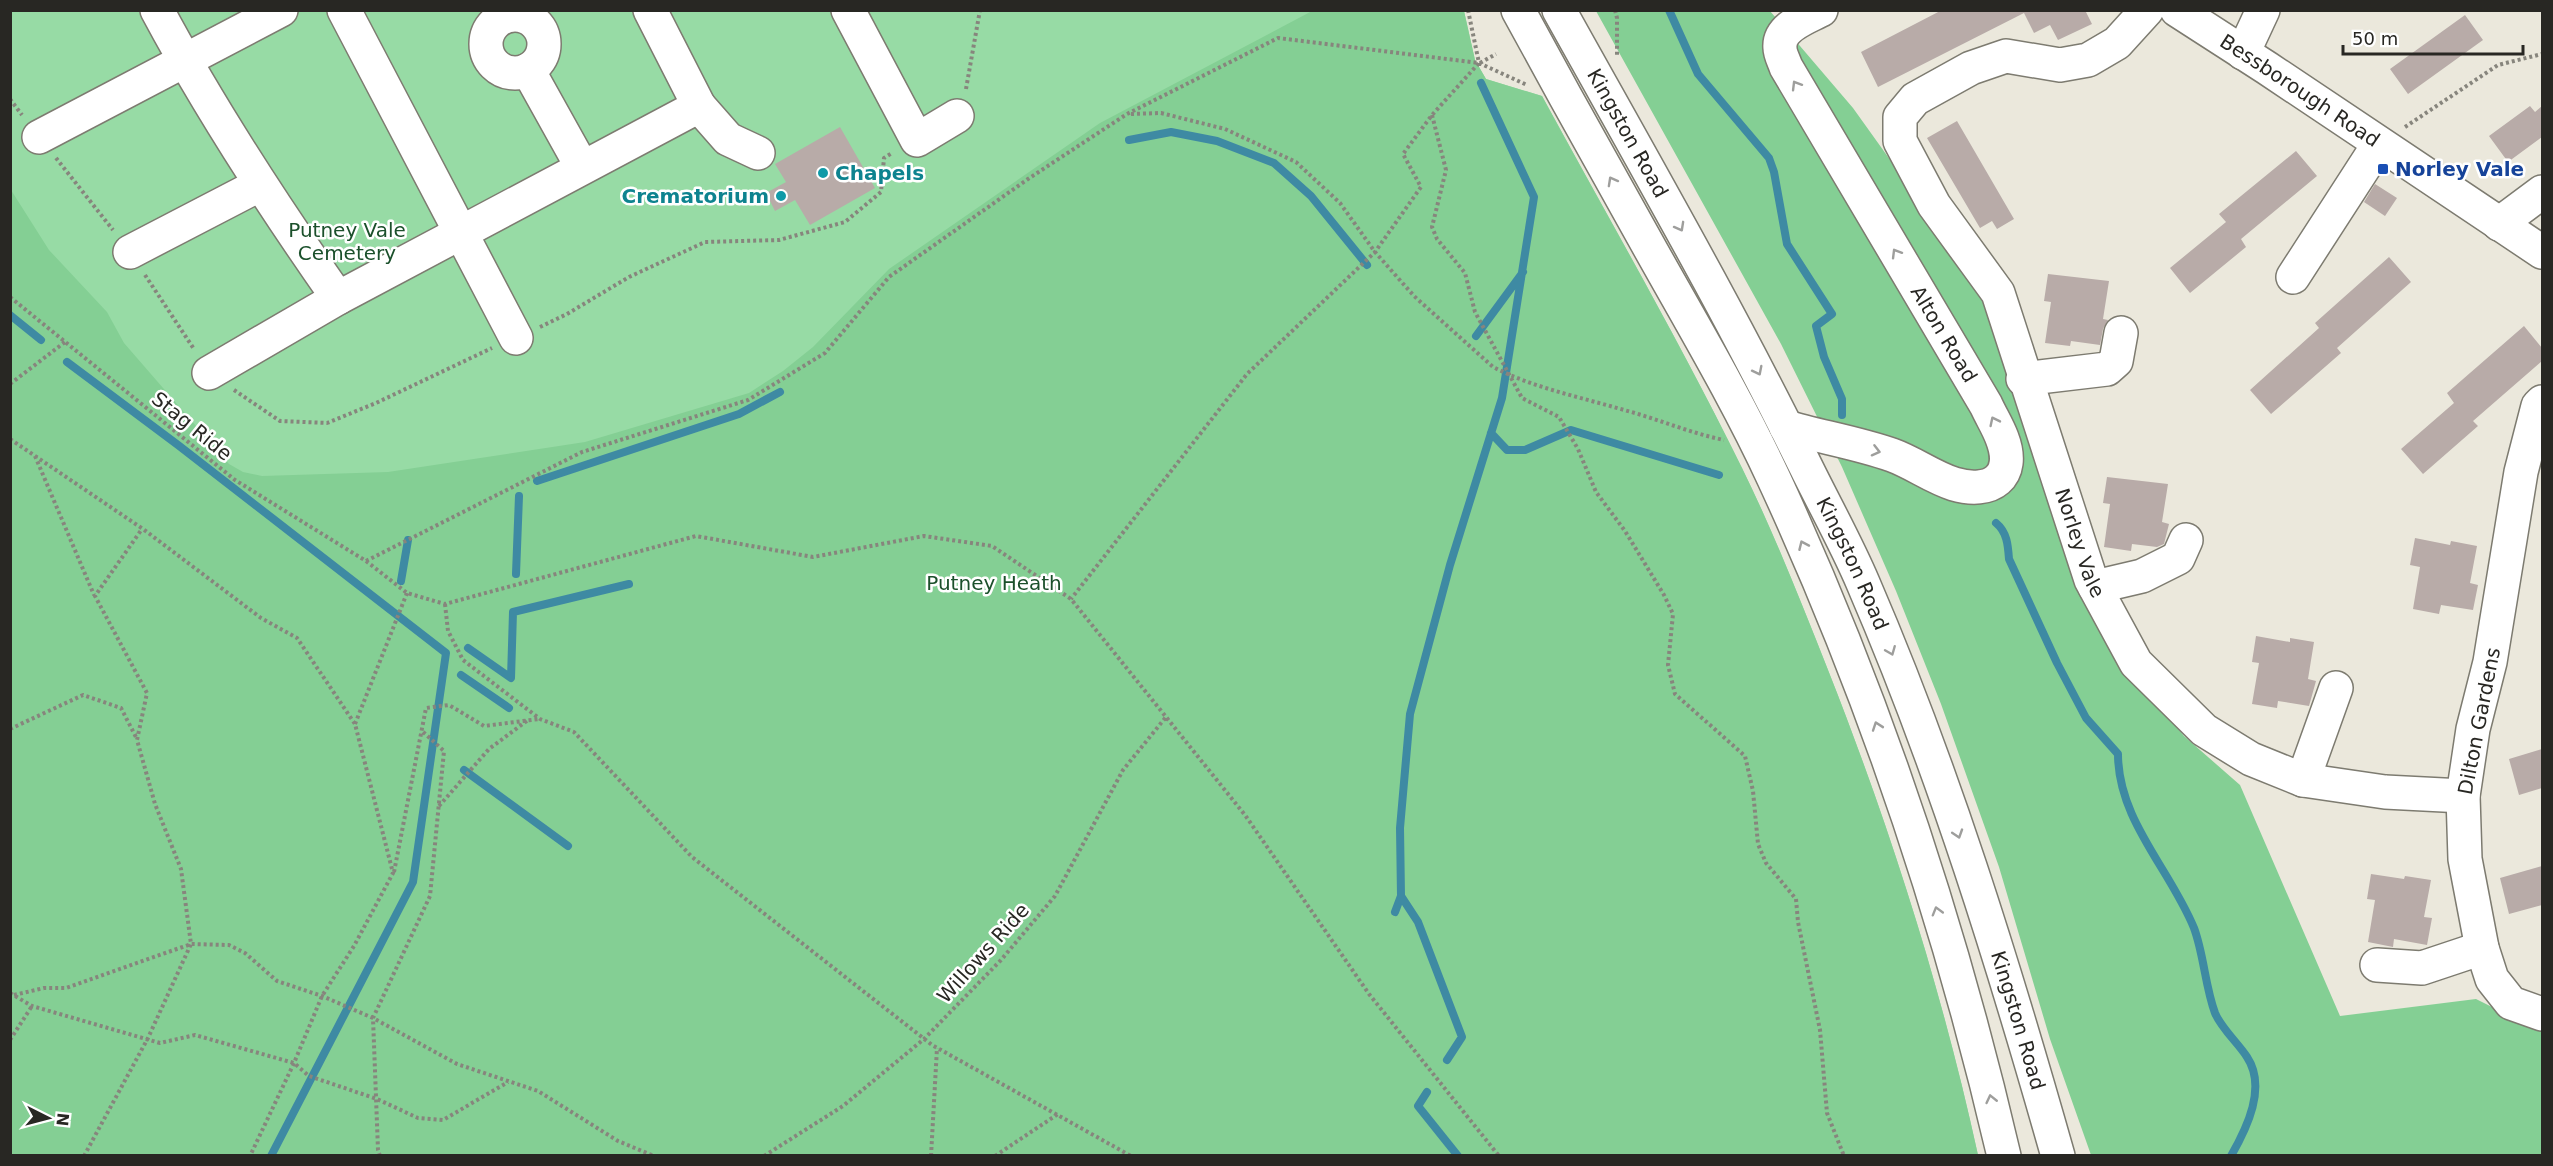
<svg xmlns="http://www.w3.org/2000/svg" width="2553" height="1166" viewBox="0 0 2553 1166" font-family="'DejaVu Sans',sans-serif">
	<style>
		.green { fill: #97dba5 }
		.forest { fill: #84cf94 }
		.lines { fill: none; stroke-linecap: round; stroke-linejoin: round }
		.stream { stroke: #3e8aa3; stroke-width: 8 }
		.building { fill: #b8aba8 }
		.minor-casing { stroke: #7d7b70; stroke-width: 36 }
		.highway-casing { stroke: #7d7b70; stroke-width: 36 }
		.path { stroke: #87857d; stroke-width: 4; stroke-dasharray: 3 3; stroke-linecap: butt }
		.minor { stroke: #fff; stroke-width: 33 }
		.highway { stroke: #fff; stroke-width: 33 }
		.oneway { stroke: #9e9e9c }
		.transit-dot { fill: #1a4fb4; stroke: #fff; stroke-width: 2 }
		.culture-dot { fill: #0f9aa8; stroke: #fff; stroke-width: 2 }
		.labels { text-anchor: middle; stroke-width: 5; stroke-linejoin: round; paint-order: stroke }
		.street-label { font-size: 20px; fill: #282723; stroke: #fff }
		.transit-label { font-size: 20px; font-weight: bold; fill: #164399; stroke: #fff; text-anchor: start }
		.culture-label { font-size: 20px; font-weight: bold; fill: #0d838f; stroke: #fff; text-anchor: start }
		.park-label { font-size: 20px; fill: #1b502b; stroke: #fff }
	</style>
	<rect width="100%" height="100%" fill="#ebe8dc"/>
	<path class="green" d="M 10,11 L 1464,11 L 1475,60 L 1486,79 L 1542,96 C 1609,219 1680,342 1742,468 C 1774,533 1801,602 1828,670 C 1890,827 1942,990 1978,1155 L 11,1155 Z"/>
	<path class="forest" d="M 1312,11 L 1464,11 L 1475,60 L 1486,79 L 1542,96 C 1609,219 1680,342 1742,468 C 1774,533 1801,602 1828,670 C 1890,827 1942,990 1978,1155 L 11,1155 L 11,190 L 49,250 L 107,312 L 124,343 L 229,464 L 243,472 L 262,476 L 388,472 L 585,442 L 749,393 L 783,371 L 813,347 L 889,269 L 1100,123 Z
		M 1596,11 L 1770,11 L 1853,108 L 1979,284 L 2119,655 L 2184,736 L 2240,785 L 2340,1016 L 2476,999 L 2500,1011 L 2542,1025 L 2542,1155 L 2091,1155 L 2050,1039 L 1999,867 L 1941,704 L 1896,591 L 1842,467 L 1781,344 Z"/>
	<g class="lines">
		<path class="stream" d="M 1669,10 L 1698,74 L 1769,158 L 1774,172 L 1787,244 L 1832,314 L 1816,326 L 1824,357 L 1842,399 L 1842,415
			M 1129,140 L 1171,132 L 1217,141 L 1274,163 L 1311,196 L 1367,265
			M 10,315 L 41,340
			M 1476,336 L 1523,272
			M 67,362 L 178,445 L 446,653 L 413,882 L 271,1156
			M 1491,433 L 1507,450 L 1525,450 L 1571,430 L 1719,475
			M 537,481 L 739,414 L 780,392
			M 1996,523 C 2007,532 2008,545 2009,559 L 2057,663 L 2086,718 L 2118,754 C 2118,820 2170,869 2194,928 C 2204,955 2205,986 2215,1013 C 2221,1028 2238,1043 2247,1057 C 2267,1087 2247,1128 2231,1156
			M 516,574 L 519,496
			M 401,581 L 408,540
			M 468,648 L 511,678 L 513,612 L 629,584
			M 461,675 L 509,708
			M 464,770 L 568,846
			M 1401,896 L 1418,922 L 1462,1037 L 1447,1060
			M 1395,912 L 1401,896 L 1400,828 L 1410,714 L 1450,565 L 1502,398 L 1534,197 L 1481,83
			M 1427,1092 L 1418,1106 L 1458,1156"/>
	</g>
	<path class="building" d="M 1942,10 L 2085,10 L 2092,24 L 2058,40 L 2050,25 L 2034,33 L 2024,13 L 1878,87 L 1861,52 Z
		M 2465,15 L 2483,40 L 2408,94 L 2390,69 Z
		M 2530,106 L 2535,112 L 2542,106 L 2542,137 L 2508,162 L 2489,136 Z
		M 1957,121 L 2014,219 L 1997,229 L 1992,221 L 1980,228 L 1927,138 Z
		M 840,127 L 875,188 L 810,225 L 795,200 L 775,211 L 766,193 L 786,182 L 775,164 Z
		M 2296,151 L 2317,176 L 2241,239 L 2246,247 L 2190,293 L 2170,268 L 2226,222 L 2219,214 Z
		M 2375,184 L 2397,198 L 2385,216 L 2364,202 Z
		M 2389,257 L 2411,282 L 2337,348 L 2341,353 L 2271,414 L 2250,390 L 2319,328 L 2315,323 Z
		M 2048,274 L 2109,281 L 2103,319 L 2108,320 L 2103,329 L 2100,345 L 2071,341 L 2070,346 L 2045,343 L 2051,302 L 2044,301 Z
		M 2524,326 L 2542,348 L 2542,361 L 2473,421 L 2478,426 L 2423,474 L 2401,449 L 2454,403 L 2447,393 Z
		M 2107,477 L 2168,484 L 2162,522 L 2169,524 L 2164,544 L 2157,547 L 2132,544 L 2131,551 L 2104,547 L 2110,504 L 2103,503 Z
		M 2415,538 L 2450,545 L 2451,541 L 2477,546 L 2470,583 L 2478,585 L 2473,610 L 2441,605 L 2439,614 L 2413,609 L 2420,567 L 2410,565 Z
		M 2256,636 L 2290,642 L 2290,638 L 2314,642 L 2308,679 L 2316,681 L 2309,706 L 2278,701 L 2277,708 L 2252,704 L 2259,663 L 2252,662 Z
		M 2542,749 L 2542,788 L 2519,795 L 2509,759 Z
		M 2542,866 L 2542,905 L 2509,914 L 2500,878 Z
		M 2371,874 L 2404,879 L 2405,876 L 2431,880 L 2424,917 L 2432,918 L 2427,945 L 2394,939 L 2393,947 L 2368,942 L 2375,900 L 2367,899 Z"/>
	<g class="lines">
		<defs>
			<g id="minor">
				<path d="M 157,10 C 211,111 272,204 338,298"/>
				<path d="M 344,10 L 516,338"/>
				<path d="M 848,10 L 917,140 L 957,116"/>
				<path id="s1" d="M 2147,10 L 2117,43 L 2088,60 L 2060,65 L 2006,56 L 1971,68 L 1915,99 L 1900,117 L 1900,141 L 1934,205 L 1998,293 L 2091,580 L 2136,663 L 2204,730 L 2251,759 L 2303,780 L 2385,792 L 2463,796"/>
				<path id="s2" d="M 2177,10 L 2267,68 L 2542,252"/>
				<circle cx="515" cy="44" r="29"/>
				<path d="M 2243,53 L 2263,10"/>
				<path d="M 528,70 L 582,167"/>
				<path d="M 699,106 L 728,139 L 758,153"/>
				<path d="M 39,137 L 281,10"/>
				<path d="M 2499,224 L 2542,192"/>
				<path d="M 130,252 L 259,185"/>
				<path d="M 2293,277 L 2379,144"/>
				<path d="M 209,373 L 338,298 L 699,106 L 650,10"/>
				<path d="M 2023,379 L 2107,369 L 2116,361 L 2121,333"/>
				<path d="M 2542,402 L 2538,406 L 2521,472 L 2490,662 L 2473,729 L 2463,796 L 2465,859 L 2482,948 L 2492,979 L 2511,1003 L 2542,1014"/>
				<path d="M 1786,427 C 1821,437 1858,443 1892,455 C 1914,463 1932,477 1954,484 C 1991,495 2017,477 2002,438 C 1998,427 1991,416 1986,405 L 1786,67 C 1784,61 1780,54 1780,48 C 1778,27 1806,18 1821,10"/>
				<path d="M 2095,587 L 2142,576 L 2178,558 L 2186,540"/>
				<path d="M 2303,780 L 2336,688"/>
				<path d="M 2377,965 L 2422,968 L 2482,948"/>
			</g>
			<g id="highway">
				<path d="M 1518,10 C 1562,91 1607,172 1652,252 C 1694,327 1738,401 1774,479 C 1874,695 1950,924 2004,1156"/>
				<path id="s3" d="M 1559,10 C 1643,161 1729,310 1805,465 C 1824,504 1846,543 1863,583 C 1943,768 2003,962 2058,1156"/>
			</g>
		</defs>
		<use href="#minor" class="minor-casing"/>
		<use href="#highway" class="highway-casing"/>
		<path class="path" d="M 1468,10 L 1479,63
			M 1615,10 L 1617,18 L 1617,56
			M 1479,63 L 1527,85
			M 1480,63 L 1496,54
			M 966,89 L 980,10
			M 10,99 L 22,115
			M 1131,114 L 1161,113 L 1225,129 L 1296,162 L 1340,203 L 1375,252 L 1414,296 L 1493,367 C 1534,388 1580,397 1624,410 C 1658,419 1690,433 1724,440
			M 1432,115 L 1446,170 L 1432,227 L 1437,239 L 1465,273 L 1475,312 L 1522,398 L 1559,417 L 1578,449 L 1596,492 L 1625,531 L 1664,595 L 1673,614 L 1668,665 L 1675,694 L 1745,756 L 1753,791 L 1758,844 L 1766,863 L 1796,899 L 1798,922 L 1820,1030 L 1827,1113 L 1844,1156
			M 2405,127 L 2498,65 L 2542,54
			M 56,158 L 113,230
			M 145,275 L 194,349
			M 10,297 L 235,480 L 366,561 L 407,593 L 445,604 L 696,536 L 813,557 L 924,536 L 992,546 L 1071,599 L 1245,815 L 1369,994 L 1499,1156
			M 540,327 L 567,314 L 629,277 L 705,242 L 779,240 L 845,222 L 881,192 L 884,158 L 892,153
			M 10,384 L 65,342
			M 234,390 L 280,421 L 327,423 L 376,403 L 492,348
			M 10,439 L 143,529 L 261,618 L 297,638 L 355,724 L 393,873 L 354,946 L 322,996 L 294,1063 L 250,1156
			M 35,456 L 94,595
			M 366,561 L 582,452 L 748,400 L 825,353 L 889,277 L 1028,179 L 1127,114 L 1278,38 L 1479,63 L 1432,115 L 1403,154 L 1421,187 L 1375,252 L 1247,374 L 1071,599
			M 445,604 L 448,631 L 463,660 L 540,719 L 574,732 L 692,857 L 932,1045 L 1131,1156
			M 355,724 L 407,593
			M 10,729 L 83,695 L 121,708 L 137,739
			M 439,806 L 489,749 L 528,720
			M 394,872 L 426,708 L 449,705 L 484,726 L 539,719
			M 10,993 L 32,1006 L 160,1043 L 195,1035 L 294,1063 L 309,1076 L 377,1099 L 418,1118 L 443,1120 L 508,1082
			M 14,995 L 44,988 L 66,988 L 191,944 L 229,945 L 245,953 L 277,981 L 322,996 L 373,1018 L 457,1064 L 538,1091 L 618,1141 L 654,1156
			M 10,1040 L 32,1006
			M 84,1156 L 148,1038 L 191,944 L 181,869 L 155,804 L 137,740 L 147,693 L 95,596 L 142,529
			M 380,1156 L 378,1150 L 373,1018 L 430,896 L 444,751 L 422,731
			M 764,1156 L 843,1106 L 924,1039 L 1001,960 L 1055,896 L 1123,770 L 1166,717
			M 931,1156 L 937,1048
			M 995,1156 L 1058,1114"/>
		<use href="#minor" class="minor"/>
		<use href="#highway" class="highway"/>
	</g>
	<defs><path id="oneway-chevron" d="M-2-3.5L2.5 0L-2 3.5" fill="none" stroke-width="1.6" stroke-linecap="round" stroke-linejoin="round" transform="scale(1.5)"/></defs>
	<g class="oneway">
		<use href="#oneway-chevron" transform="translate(1796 85) rotate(-121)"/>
		<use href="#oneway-chevron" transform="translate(1612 181) rotate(-119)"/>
		<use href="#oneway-chevron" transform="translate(1680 227) rotate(61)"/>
		<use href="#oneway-chevron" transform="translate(1896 253) rotate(-121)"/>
		<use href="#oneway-chevron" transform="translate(1758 371) rotate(63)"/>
		<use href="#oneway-chevron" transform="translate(1994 421) rotate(-116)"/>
		<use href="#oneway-chevron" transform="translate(1876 451) rotate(14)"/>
		<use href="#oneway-chevron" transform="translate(1803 545) rotate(-114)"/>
		<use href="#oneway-chevron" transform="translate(1891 651) rotate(68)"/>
		<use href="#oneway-chevron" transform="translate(1877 726) rotate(-109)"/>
		<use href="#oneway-chevron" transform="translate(1958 834) rotate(72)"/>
		<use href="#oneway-chevron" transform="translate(1937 911) rotate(-106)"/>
		<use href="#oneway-chevron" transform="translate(1991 1099) rotate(-103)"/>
	</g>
	<rect class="transit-dot" x="2377" y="163" width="12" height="12" rx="3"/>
	<g class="culture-dot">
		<circle cx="823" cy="173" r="6"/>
		<circle cx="781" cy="196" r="6"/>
	</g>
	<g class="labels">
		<g class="street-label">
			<text dy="7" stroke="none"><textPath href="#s2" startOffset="147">Bessborough Road</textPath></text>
			<text dy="7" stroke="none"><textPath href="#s3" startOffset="141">Kingston Road</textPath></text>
			<text transform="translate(1944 334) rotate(59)" y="7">Alton Road</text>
			<text transform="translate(192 426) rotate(39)" y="7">Stag Ride</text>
			<text dy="7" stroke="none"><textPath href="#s1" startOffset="754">Norley Vale</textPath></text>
			<text dy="7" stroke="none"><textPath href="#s3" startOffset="627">Kingston Road</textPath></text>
			<text transform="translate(2479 721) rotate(-79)" y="7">Dilton Gardens</text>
			<text transform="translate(983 953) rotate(-48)" y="7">Willows Ride</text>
			<text dy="7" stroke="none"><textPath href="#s3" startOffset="1113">Kingston Road</textPath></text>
		</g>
		<g class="transit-label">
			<text x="2395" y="176">Norley Vale</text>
		</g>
		<g class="culture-label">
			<text x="835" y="180">Chapels</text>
			<text x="769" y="203" text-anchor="end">Crematorium</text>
		</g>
		<g class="park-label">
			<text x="347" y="237">Putney Vale<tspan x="347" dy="23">Cemetery</tspan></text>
			<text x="994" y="590">Putney Heath</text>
		</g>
	</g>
	<rect width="2553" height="1166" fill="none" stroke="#282723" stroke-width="24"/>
	<g transform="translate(48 1118) rotate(96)" stroke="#ffffff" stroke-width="4.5" paint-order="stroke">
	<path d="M0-4.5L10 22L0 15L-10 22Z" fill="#282723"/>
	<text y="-9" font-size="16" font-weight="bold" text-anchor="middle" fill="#282723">N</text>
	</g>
	<path d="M2343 45v9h180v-9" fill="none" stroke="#282723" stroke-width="3"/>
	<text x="2352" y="45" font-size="18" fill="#282723" stroke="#ffffff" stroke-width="4.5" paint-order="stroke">50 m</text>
</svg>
